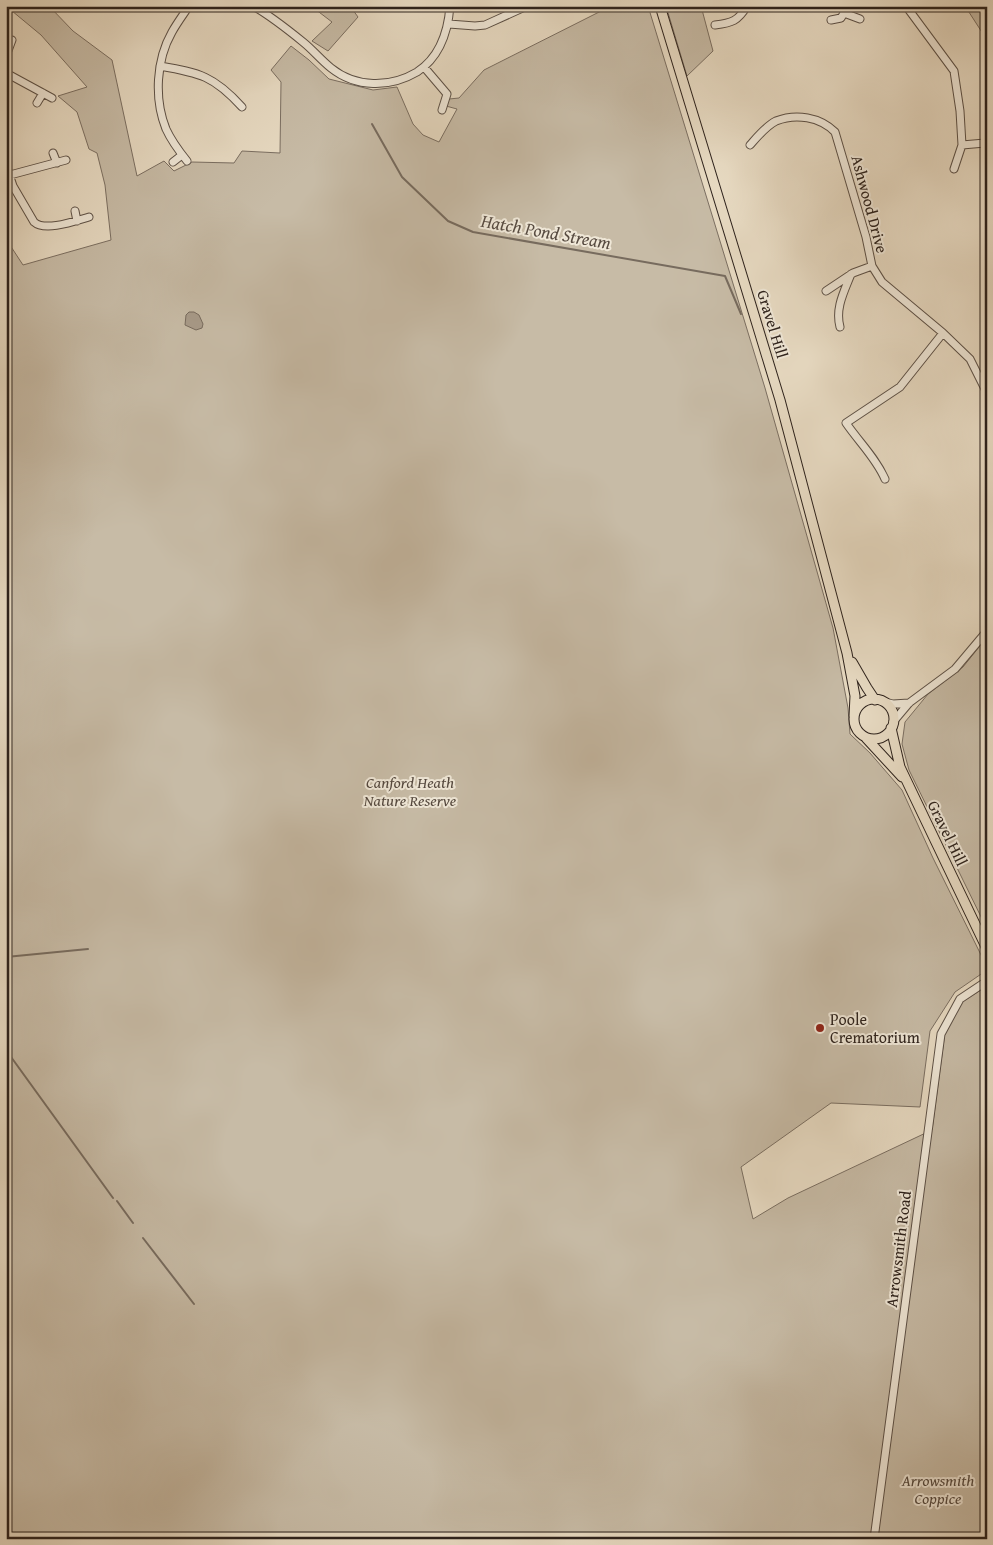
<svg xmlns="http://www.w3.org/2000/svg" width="993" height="1545" viewBox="0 0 993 1545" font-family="'Gentium Book Plus',serif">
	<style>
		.green { fill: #c7bba6; stroke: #7a6e61 }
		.water { fill: #a89b8a; stroke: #776b5e }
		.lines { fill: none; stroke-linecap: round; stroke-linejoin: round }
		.stream { stroke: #776b5e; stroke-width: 2 }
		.minor-casing { stroke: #5c5046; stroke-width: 9 }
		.major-casing { stroke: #2d221c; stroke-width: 11 }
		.minor { stroke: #efe7d7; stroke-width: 7 }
		.major { stroke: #e7dac2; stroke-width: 9 }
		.poi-dot { fill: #8f2418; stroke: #efe7d7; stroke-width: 2 }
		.labels { text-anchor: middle; stroke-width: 4; stroke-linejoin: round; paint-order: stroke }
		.street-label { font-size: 16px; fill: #2d221c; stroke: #efe7d7 }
		.park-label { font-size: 16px; font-style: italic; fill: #54483e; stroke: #efe7d7 }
		.poi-label { font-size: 16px; fill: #2d221c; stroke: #efe7d7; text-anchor: start }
		.water-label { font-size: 18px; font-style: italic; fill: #584c42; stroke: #efe7d7 }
	</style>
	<rect width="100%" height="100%" fill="#e7dac2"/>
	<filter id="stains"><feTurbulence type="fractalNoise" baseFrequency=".004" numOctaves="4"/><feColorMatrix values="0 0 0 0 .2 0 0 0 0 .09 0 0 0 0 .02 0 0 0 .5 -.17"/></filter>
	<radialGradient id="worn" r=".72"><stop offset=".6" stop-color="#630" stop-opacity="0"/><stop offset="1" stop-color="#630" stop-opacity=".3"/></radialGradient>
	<path class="green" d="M 6,6 L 49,6 L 73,31 L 112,60 L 137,176 L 164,161 L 174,171 L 192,162 L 234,163 L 242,151 L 280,153 L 281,82 L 271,70 L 291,46 L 309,60 L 329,79 L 373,90 L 397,87 L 413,124 L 423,135 L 439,142 L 457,109 L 446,106 L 449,99 L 459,98 L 484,70 L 611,6 L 648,6 L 765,388 L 833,628 L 848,708 L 850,734 L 870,753 L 902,790 L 933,858 L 987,967 L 987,970 L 955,992 L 930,1031 L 920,1107 L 831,1103 L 741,1167 L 753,1219 L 788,1198 L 932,1130 L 945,1032 L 962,1002 L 987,986 L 987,1539 L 6,1539 L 6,239 L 23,265 L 111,240 L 105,185 L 97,153 L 89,149 L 77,112 L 58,96 L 87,87 L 41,35 Z
		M 311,6 L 350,6 L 358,17 L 328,51 L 312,41 L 332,22 Z
		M 666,6 L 701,6 L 713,51 L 687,76 Z
		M 965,6 L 987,6 L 987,40 Z
		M 987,637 L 987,929 L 909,770 L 902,744 L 905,722 L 928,694 L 963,667 Z"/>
	<path class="water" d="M 189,312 L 194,312 L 199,315 L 203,324 L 202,328 L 196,330 L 185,325 L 186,315 Z"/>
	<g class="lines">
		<path class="stream" d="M 372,124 L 402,177 L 448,221 L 473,232 L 725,276 L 741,314
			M 6,957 L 88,949
			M 6,1050 L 113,1198
			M 117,1201 L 133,1223
			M 143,1238 L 194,1304"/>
		<defs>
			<path id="minor" d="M 253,6 C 271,16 287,29 303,42 C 313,50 321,60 331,68 C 356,88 390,88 417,72 C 440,57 448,32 450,6
				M 906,6 L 954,71 L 960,111 L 962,145 L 954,169
				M 844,13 L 860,19
				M 831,20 L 841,18 L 844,13 L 843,6
				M 449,24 L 475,26 L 485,25 L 527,6
				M 715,25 C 732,23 738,21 747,6
				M 6,56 L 12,40
				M 160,66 C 200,73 214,76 242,107
				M 424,67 L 447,94 L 442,110
				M 6,73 L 52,98
				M 37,103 L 43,93
				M 750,145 C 758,136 766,126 776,121 C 796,113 820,117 835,132 L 866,237 L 872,266 L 882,282 L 943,333 L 970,359 L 987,393
				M 962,145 L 985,143
				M 53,153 L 57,163
				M 187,161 C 179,151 171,140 166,129 C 154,99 156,60 172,32 C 177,23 183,15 189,6
				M 173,162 L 182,155
				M 6,165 L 13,186 L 34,222 C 45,232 75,221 89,217
				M 10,175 L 66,160
				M 75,211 L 77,221
				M 826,291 L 853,273 L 872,266
				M 840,327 C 835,308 844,292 851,274
				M 885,479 C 876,458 859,442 846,423 L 900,387 L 943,333
				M 881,701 L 893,704 L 909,703
				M 893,722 L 909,703 L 955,669 L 987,631
				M 874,1539 L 941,1034 L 960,999 L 987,981"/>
			<path id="major" d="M 660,6 L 780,400 L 847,653 L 855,696 L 854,716
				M 852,662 L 867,688 L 875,700
				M854 719a20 20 0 1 1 40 0a20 20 0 1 1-40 0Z
				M 891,728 L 900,767 L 987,949
				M 866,738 L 902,777"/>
		</defs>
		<use href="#minor" class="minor-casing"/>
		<use href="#major" class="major-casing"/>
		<use href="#minor" class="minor"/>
		<use href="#major" class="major"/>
	</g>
	<circle class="poi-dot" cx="820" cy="1028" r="5"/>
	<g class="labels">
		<g class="street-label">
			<text transform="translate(870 204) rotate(75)" y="6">Ashwood Drive</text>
			<text transform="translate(773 324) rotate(73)" y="6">Gravel Hill</text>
			<text transform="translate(948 833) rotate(64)" y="6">Gravel Hill</text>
			<text transform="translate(898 1249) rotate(-83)" y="6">Arrowsmith Road</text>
		</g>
		<g class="park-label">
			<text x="410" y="788">Canford Heath<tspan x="410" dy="18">Nature Reserve</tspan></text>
			<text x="938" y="1486">Arrowsmith<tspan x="938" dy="18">Coppice</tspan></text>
		</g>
		<g class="poi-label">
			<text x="830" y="1025">Poole<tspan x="830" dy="18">Crematorium</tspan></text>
		</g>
		<g class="water-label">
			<text transform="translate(546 232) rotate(10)" y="6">Hatch Pond Stream</text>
		</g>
	</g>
	<rect width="993" height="1545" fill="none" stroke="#e7dac2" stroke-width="25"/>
	<rect x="8" y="8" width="978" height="1530" fill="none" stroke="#2d221c" stroke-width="2.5"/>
	<rect x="12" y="12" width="968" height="1520" fill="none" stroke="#2d221c"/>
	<rect width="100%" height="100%" filter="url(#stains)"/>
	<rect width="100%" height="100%" fill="url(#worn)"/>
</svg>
